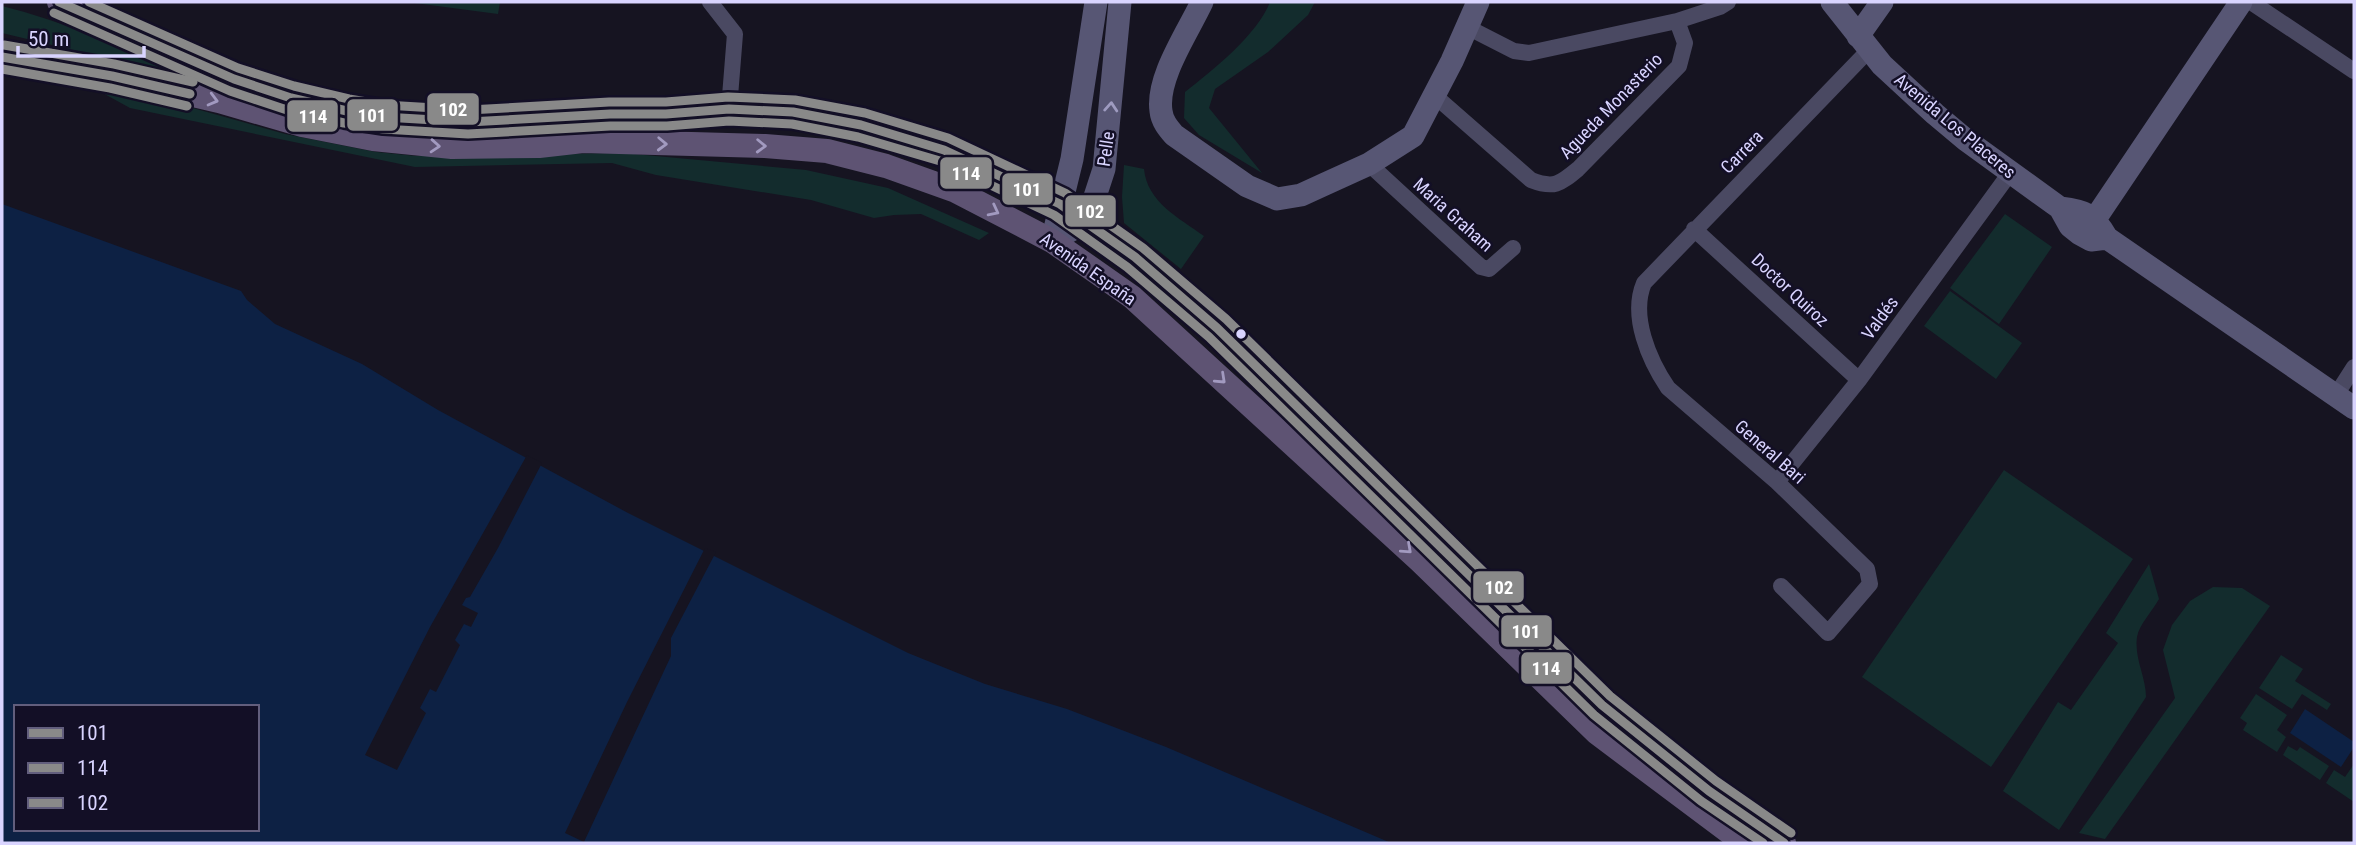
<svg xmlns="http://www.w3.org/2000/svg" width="2356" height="845" viewBox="0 0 2356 845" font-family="'Roboto Condensed',sans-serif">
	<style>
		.green { fill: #132c2d }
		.water { fill: #0d2144; fill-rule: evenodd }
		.pier { fill: #161421 }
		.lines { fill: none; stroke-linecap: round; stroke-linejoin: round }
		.street { stroke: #4a4962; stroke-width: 16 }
		.secondary { stroke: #575674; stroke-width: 23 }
		.primary { stroke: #5e5373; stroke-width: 24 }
		.bus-1-casing { stroke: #130f26; stroke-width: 14 }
		.bus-2-casing { stroke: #130f26; stroke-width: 14 }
		.bus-3-casing { stroke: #130f26; stroke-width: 14 }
		.bus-1 { stroke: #898989; stroke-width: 9 }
		.bus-2 { stroke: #898989; stroke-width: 9 }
		.bus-3 { stroke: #898989; stroke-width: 9 }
		.oneway { stroke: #a29ac0 }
		.oneway2 { stroke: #9e9bc0 }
		.bus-dot { fill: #d9d4ff; stroke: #130f26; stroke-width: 2.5 }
		.labels { text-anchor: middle; stroke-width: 5; stroke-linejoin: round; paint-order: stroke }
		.street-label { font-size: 18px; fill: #d9d4ff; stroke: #130f26 }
		.line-badge { stroke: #130f26; stroke-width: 2.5 }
		.badge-label { font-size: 19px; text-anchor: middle; font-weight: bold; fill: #fff }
	</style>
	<rect width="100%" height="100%" fill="#161421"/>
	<path class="green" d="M 407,2 L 500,2 L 498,14 Z
		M 1270,2 L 1315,2 L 1308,15 L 1268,52 L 1215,89 L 1209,108 L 1262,173 L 1199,135 L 1184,118 L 1185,92 C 1213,70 1257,35 1270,2 Z
		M 2,6 C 62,21 120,46 177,71 L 175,78 L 111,59 L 2,33 Z
		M 90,86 L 157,98 L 285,134 L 376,152 L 416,156 L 623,153 L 806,170 L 888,188 L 989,233 L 979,240 L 921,214 L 894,215 L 874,218 L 811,200 L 656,175 L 612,163 L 415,167 L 130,108 Z
		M 1124,165 L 1144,169 C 1147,202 1179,218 1204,236 L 1181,269 L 1124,223 L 1122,197 Z
		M 2005,214 L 2052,247 L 1999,324 L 1950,288 Z
		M 1950,291 L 2022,343 L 1996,379 L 1924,326 Z
		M 2004,470 L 2133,559 L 1991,767 L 1862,677 Z
		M 2149,564 L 2159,599 C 2153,610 2139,625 2137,637 C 2134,658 2146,677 2146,697 L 2059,830 L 2003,791 L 2058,702 L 2071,710 L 2118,643 L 2106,633 Z
		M 2213,587 L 2242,588 L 2270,606 L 2105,839 L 2079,833 L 2175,698 L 2163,650 L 2172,625 L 2190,601 Z
		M 2281,655 L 2303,669 L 2295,681 L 2331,704 L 2327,710 L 2302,694 L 2292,709 L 2259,688 Z
		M 2256,694 L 2287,715 L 2277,730 L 2286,737 L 2277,752 L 2243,730 L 2247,723 L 2240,718 Z
		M 2288,746 L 2297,751 L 2300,747 L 2329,766 L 2320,780 L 2283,755 Z
		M 2354,764 L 2354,802 L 2326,783 L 2334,770 L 2345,777 Z"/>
	<path class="water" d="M 2,204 L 241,291 L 247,300 L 275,324 L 362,364 L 438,410 L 628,513 L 908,653 L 985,684 L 1067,709 L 1166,747 L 1391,843 L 2,843 ZM 16,707 L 257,707 L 257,829 L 16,829 Z
		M 2305,709 L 2354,742 L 2354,747 L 2341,767 L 2290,733 Z"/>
	<path class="pier" d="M 527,455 L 542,463 L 498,548 L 470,597 L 466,598 L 462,605 L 478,613 L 471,627 L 464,624 L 455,640 L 460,645 L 436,692 L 430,689 L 420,708 L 426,713 L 397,770 L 365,755 L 430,627 Z
		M 705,548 L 716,552 L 671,638 L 671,656 L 584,842 L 565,833 L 627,702 Z"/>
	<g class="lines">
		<path class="street" d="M 710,2 L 735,34 L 729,109
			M 2251,2 L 2354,71
			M 1467,27 L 1514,51 L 1529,53 L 1677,21 L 1720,7 L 1728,2
			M 1435,96 L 1531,180 C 1554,189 1560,184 1578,169 L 1679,66 L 1685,43 L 1677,21
			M 1369,164 L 1481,267 L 1489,269 L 1513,248
			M 1694,229 L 1859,380
			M 2336,395 L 2354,367
			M 1777,482 L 1859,380 L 2010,173
			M 1781,586 L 1828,633 L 1870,584 L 1867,569 L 1777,482 L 1668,388 C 1649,360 1630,316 1644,283 L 1869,50"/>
		<path class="secondary" d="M 1202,2 C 1188,32 1156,78 1161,111 C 1162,121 1168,128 1174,135 L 1247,186 L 1277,199 L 1301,195 L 1325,184 L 1369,164 L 1413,136 L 1452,61 L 1478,2
			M 1832,2 L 1882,65 L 1935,114 L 1966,140 L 2060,208 L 2070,226 L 2080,234 L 2091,240 L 2107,238
			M 1858,36 L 1882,2
			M 2060,208 C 2086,211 2093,214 2107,238 L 2354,408
			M 2095,219 L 2241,2
			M 1052,241 L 1087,221 L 1104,169 L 1120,2
			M 1052,241 L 1072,159 L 1096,2"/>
		<path class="primary" d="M 59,2 L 234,79 L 291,98 L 347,111 L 384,117 L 469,122 L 610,114 L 666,114 L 729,109 L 793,112 L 861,125 L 944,150 L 1060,204 L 1135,257 L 1217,328 L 1602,705 L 1709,791 L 1784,843
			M 2,57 L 112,76 L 219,101 L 302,125 L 373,139 L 452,147 L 539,146 L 583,141 L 765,146 L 827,151 L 886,166 L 956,191 L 1052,241 L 1132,297 L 1420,561 L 1597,733 L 1744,843"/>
		<defs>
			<path id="bus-1" d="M 59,2 L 234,79 L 291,98 L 347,111 L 384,117 L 469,122 L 610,114 L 666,114 L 729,109 L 793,112 L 861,125 L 944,150 L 1060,204 L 1135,257 L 1217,328 L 1602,705 L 1709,791 L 1784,843
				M 2,57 L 112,76 L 190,94"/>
			<path id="bus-2" d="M 54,13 L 230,91 L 287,110 L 344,123 L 383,129 L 468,134 L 610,126 L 667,126 L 729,121 L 792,124 L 858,137 L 940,161 L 1054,215 L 1127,267 L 1209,337 L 1594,715 L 1701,801 L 1763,843
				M 2,69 L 110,88 L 187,106"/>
			<path id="bus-3" d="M 89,2 L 238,68 L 294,86 L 349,99 L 385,105 L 469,110 L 609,102 L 666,102 L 728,97 L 795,100 L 865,113 L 948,138 L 1065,193 L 1143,248 L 1226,319 L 1610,696 L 1716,781 L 1791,833
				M 4,45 L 114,64 L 193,82"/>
		</defs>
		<use href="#bus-1" class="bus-1-casing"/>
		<use href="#bus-2" class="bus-2-casing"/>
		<use href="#bus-3" class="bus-3-casing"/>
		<use href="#bus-1" class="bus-1"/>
		<use href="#bus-2" class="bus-2"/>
		<use href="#bus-3" class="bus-3"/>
	</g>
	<defs><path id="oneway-chevron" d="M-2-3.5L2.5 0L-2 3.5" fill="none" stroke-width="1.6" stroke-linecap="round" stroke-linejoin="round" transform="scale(1.75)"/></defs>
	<g class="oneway">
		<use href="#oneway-chevron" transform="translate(213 100) rotate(15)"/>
		<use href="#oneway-chevron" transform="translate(662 144) rotate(2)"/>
		<use href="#oneway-chevron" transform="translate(435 146) rotate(4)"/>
		<use href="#oneway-chevron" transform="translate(761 146) rotate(2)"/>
		<use href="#oneway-chevron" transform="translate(994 211) rotate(27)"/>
		<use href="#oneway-chevron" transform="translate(1221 379) rotate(43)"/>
		<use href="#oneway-chevron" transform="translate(1407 549) rotate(42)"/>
	</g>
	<use class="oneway2" href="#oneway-chevron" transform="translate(1111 107) rotate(-86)"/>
	<circle class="bus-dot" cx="1241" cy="334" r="6"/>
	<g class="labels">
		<g class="street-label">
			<text transform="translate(1611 106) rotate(-46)" y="6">Agueda Monasterio</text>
			<text transform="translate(1955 126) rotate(40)" y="6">Avenida Los Placeres</text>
			<text transform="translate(1106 149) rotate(-82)" y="6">Pelle</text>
			<text transform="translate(1742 152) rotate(-46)" y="6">Carrera</text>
			<text transform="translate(1453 215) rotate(42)" y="6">Maria Graham</text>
			<text transform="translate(1088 269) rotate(35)" y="6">Avenida España</text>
			<text transform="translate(1790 290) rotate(43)" y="6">Doctor Quiroz</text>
			<text transform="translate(1880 318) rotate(-54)" y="6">Valdés</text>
			<text transform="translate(1770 452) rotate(41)" y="6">General Bari</text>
		</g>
	</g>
	<g class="line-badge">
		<rect x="426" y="92" width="54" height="34" rx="7" fill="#898989"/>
		<rect x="346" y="98" width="53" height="34" rx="7" fill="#898989"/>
		<rect x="286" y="99" width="53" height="34" rx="7" fill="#898989"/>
		<rect x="939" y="156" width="54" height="34" rx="7" fill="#898989"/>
		<rect x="1001" y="172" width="53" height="34" rx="7" fill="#898989"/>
		<rect x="1064" y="194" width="53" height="34" rx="7" fill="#898989"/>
		<rect x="1472" y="570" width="53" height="34" rx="7" fill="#898989"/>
		<rect x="1500" y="614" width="53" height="34" rx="7" fill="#898989"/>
		<rect x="1520" y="651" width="53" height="34" rx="7" fill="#898989"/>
	</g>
	<g class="badge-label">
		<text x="453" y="116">102</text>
		<text x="372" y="122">101</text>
		<text x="313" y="123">114</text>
		<text x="966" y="180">114</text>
		<text x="1027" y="196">101</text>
		<text x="1090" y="218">102</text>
		<text x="1499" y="594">102</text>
		<text x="1526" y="638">101</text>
		<text x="1546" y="675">114</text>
	</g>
	<rect width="2356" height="845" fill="none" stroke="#d9d4ff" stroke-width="7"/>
	<rect x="14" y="705" width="245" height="126" fill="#130f26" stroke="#625e7d" stroke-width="2"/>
	<rect x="28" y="728" width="35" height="10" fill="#898989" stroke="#625e7d" stroke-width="2"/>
	<text x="77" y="740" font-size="21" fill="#d9d4ff">101</text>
	<rect x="28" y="763" width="35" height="10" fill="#898989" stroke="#625e7d" stroke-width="2"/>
	<text x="77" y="775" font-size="21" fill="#d9d4ff">114</text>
	<rect x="28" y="798" width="35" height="10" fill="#898989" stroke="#625e7d" stroke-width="2"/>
	<text x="77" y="810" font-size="21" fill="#d9d4ff">102</text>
	<path d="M18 46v10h126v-10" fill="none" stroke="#d9d4ff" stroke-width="3.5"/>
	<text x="28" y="46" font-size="21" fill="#d9d4ff" stroke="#130f26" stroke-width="5" paint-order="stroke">50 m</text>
</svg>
